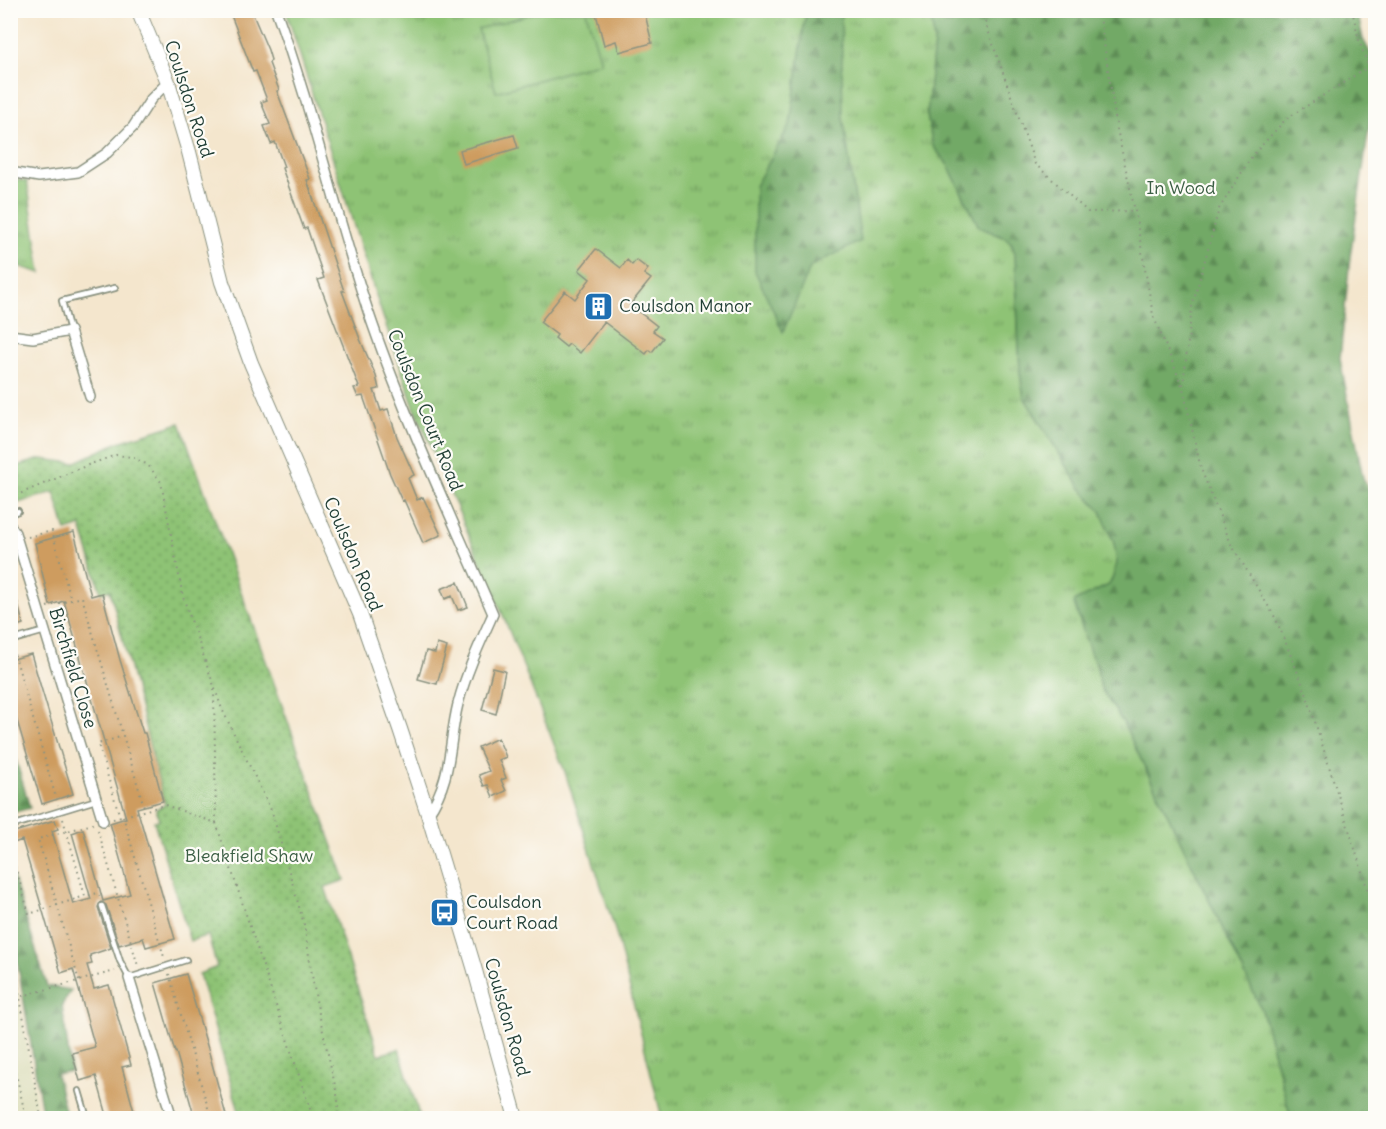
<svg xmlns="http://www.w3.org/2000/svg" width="1386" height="1129" viewBox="0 0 1386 1129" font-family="Delius,sans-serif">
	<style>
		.built { fill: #dddebc }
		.grass { fill: url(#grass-tufts); stroke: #568054; stroke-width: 1.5 }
		.forest { fill: url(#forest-firs); stroke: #48734d; stroke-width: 1.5 }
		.park { fill: url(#park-dots); stroke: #568054; stroke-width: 1.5 }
		.pitch { fill: #8ec375; stroke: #568054; stroke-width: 1.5 }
		.building { fill: #ce9c5e }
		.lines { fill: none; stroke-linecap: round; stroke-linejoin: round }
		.lane-casing { stroke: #8a9280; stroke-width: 8 }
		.street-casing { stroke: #8a9280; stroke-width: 12 }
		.secondary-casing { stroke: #8a9280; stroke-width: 16 }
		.path { stroke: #8a9280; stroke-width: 2; stroke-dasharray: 1.5 4.5; stroke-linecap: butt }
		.lane { stroke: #fff; stroke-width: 4.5 }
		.street { stroke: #fff; stroke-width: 9 }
		.secondary { stroke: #fff; stroke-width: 14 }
		.labels { text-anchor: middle; stroke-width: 4.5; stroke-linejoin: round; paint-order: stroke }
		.street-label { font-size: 18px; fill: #1f3d34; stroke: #fdfcf7 }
		.park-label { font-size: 18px; fill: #3b5e44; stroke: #fdfcf7 }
		.poi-label { font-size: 18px; fill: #1f3d34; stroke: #fdfcf7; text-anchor: start }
	</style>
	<defs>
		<pattern id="grass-tufts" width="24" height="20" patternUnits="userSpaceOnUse" patternTransform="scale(1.5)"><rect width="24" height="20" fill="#8ec375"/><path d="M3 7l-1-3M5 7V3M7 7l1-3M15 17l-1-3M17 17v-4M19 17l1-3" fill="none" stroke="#73a061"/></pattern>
		<pattern id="forest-firs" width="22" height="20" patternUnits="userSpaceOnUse" patternTransform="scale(1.5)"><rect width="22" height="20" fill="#72a966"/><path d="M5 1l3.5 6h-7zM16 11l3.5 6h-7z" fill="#5d8b55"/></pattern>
		<pattern id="park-dots" width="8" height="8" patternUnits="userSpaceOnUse" patternTransform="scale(1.5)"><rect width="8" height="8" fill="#8ec375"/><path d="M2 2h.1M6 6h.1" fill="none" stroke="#73a061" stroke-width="1.8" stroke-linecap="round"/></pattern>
	</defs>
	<rect width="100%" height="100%" fill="#fdfcf7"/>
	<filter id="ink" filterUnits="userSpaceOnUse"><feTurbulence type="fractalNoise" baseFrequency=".0167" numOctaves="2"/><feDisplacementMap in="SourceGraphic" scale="12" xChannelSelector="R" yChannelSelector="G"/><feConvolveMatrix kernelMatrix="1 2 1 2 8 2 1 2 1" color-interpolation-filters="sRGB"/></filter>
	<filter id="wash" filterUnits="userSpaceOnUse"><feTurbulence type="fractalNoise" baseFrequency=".008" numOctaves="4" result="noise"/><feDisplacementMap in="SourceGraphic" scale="24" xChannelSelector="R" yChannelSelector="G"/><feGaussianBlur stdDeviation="1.35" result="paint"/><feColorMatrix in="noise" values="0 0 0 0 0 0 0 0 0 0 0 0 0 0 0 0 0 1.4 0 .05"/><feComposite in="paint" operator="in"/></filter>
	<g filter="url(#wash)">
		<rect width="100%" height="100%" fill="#f4e6cd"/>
		<path class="built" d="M 11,951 L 19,997 L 39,1118 L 11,1118 Z"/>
		<path class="grass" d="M 286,11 L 931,11 L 934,43 L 927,115 L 933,146 L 948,165 L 979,227 L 1006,238 L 1012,244 L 1015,253 L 1020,373 L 1024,397 L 1080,487 L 1101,511 L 1114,543 L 1117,562 L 1113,577 L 1109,585 L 1075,601 L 1091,655 L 1096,664 L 1101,689 L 1123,722 L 1262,1010 L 1291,1118 L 662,1118 L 616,933 L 565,772 L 505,620 L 414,407 L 379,305 Z
			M 11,179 L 27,181 L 41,273 L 11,264 Z"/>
		<path class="forest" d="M 806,11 L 841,11 L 843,116 L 861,241 L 811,266 L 783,332 L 755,271 L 755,186 L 790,125 Z
			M 931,11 L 1357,11 L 1363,39 L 1372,56 L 1375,54 L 1375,87 L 1350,257 L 1340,359 L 1363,478 L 1375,504 L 1375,1118 L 1291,1118 L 1262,1010 L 1123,722 L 1101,688 L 1096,664 L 1091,655 L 1074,603 L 1075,601 L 1109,585 L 1113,577 L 1117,562 L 1114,543 L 1101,511 L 1080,487 L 1024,397 L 1020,373 L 1015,253 L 1012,244 L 1006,238 L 979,227 L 948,165 L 933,146 L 927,115 L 934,43 Z
			M 10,740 L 30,808 L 11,813 L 10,813 Z
			M 10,867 L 47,986 L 71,990 L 62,1005 L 71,1071 L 56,1074 L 67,1118 L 43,1118 L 11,923 Z"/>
		<path class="park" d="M 180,423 L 345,880 L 325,887 L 379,1055 L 399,1049 L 420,1118 L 241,1118 L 199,974 L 217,967 L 208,935 L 190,941 L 154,821 L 159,820 L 156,809 L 165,805 L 110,590 L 101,593 L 81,526 L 66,531 L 54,492 L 15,504 L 11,502 L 11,468 L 41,459 L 74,463 L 119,442 Z"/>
		<path class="pitch" d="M 542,11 L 586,11 L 601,62 L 496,92 L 478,29 Z"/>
		<g id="blocks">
			<path class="building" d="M 229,10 L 251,10 L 268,50 L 271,60 L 269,63 L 279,90 L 277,91 L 310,179 L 307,180 L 344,291 L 342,291 L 360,339 L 376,376 L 379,389 L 374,390 L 381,411 L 388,409 L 397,437 L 414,475 L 408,478 L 417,500 L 423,497 L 441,535 L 423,543 L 404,500 L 402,501 L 390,474 L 363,396 L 358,397 L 354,388 L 359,387 L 318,280 L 324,278 L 307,228 L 304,229 L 282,168 L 284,167 L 275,142 L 271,144 L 264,126 L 270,124 L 261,102 L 267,100 L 256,71 L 253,72 Z
				M 595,10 L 644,10 L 652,43 L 619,52 L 616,41 L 604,45 Z
				M 514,135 L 518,148 L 464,164 L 460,150 Z
				M 596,249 L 621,268 L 627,260 L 632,265 L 636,260 L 648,269 L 644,274 L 651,279 L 630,305 L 657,326 L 653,331 L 663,338 L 652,352 L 649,350 L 646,354 L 604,322 L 580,353 L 569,344 L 566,347 L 555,338 L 557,335 L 540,322 L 565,291 L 575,299 L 590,279 L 579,270 Z
				M 74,532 L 91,596 L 102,593 L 120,660 L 143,733 L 145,733 L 163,801 L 137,808 L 175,939 L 146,947 L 143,938 L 119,945 L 106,905 L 101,902 L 98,907 L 111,948 L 90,955 L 92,964 L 87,965 L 94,989 L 109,985 L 131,1065 L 122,1067 L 136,1119 L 108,1119 L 96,1076 L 80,1081 L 72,1053 L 95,1047 L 73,969 L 61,973 L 22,840 L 14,843 L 11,833 L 55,820 L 58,829 L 52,831 L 73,904 L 91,899 L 72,833 L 83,829 L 103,901 L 130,894 L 110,823 L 126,818 L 64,601 L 50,605 L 35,543 Z
				M 458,582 L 468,607 L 458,610 L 452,596 L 445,599 L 441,589 Z
				M 10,588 L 14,588 L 23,624 L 10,628 Z
				M 437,644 L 447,647 L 437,684 L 418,679 L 426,651 L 435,653 Z
				M 31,654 L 73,794 L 42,804 L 10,697 L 10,660 Z
				M 493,668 L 505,671 L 496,714 L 482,710 Z
				M 498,738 L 506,757 L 499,760 L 506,778 L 501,780 L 506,791 L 493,797 L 488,785 L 484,786 L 479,775 L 489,771 L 478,747 Z
				M 186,974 L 208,1049 L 227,1119 L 195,1119 L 176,1052 L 175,1052 L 155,983 Z"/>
		</g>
	</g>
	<g filter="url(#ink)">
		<use href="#blocks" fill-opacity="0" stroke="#8a9280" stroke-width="1.5"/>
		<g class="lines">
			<defs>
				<path id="lane" d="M 70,331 L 62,301 L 115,288
					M 10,514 L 18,511
					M 10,641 L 45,631
					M 11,826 L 96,800
					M 102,906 L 120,961 L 129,978 L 186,960
					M 79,1091 L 87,1118"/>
				<path id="street" d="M 276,10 C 312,109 335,212 368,311 C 403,414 450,514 493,614 C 480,643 466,673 458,704 C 448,744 453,778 428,814
					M 10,172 L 39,177 L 78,172 L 107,153 L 133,127 L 151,99 L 168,82
					M 10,335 L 33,338 L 70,331 L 90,397
					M 10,525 L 15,533 L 103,821
					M 129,978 L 172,1118"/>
				<path id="secondary" d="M 138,10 L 168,82 L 189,152 L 222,282 L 251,363 L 360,614 L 400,729 L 428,814 L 474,967 L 516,1118"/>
			</defs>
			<use href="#lane" class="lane-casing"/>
			<use href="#street" class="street-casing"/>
			<use href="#secondary" class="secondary-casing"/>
			<path class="path" d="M 981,10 L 1035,164 L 1088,212 L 1135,211
				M 1099,10 L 1117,129 L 1135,211 L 1153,315 L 1183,388 L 1201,469 L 1231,544 L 1276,619 L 1306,693 L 1376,916
				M 1352,10 L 1359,40 L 1368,65
				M 1183,385 L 1192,307 L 1219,209 L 1252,156 L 1286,119 L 1376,62
				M 10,498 L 88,465 L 116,455 L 132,457 L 148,465 L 161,482 L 183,597 L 222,709 L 272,812 L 304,924 L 316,1000 L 338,1099 L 338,1118
				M 28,537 L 52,531 L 71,600 L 82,597 L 145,810
				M 47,607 L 71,600
				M 13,649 L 58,805
				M 123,816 L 164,957
				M 120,817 L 98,744 L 123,736
				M 63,819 L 85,896 L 98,893 L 100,897
				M 113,819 L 165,805 L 216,823 L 214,690
				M 216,823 L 313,1118
				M 98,830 L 138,966
				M 10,849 L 29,914 L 85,896
				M 10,940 L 41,1118
				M 169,974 L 211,1118
				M 79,981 L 38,839 L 93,824
				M 22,996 L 115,971
				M 13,1061 L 26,1118"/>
			<use href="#lane" class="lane"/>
			<use href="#street" class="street"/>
			<use href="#secondary" class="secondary"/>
		</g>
	</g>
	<defs>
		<symbol id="building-square" viewBox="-11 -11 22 22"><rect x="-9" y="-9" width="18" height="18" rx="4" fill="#1f6fb2" stroke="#fdfcf7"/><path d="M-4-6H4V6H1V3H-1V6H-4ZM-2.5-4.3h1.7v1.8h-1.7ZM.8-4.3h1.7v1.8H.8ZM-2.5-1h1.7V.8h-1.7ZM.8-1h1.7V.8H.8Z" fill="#fff"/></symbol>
		<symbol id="bus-square" viewBox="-11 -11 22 22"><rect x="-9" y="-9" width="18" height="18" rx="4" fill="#1f6fb2" stroke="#fdfcf7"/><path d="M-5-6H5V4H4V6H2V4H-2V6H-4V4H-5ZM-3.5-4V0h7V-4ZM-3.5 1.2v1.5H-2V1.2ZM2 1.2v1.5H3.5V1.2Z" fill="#fff"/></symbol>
	</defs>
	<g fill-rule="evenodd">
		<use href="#building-square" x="582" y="290" width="33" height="33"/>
		<use href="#bus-square" x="428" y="896" width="33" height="33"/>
	</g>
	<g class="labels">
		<g class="street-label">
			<text transform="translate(189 99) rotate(72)" y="6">Coulsdon Road</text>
			<text transform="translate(425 410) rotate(68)" y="6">Coulsdon Court Road</text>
			<text transform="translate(353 554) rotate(67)" y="6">Coulsdon Road</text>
			<text transform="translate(73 668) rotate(73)" y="6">Birchfield Close</text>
			<text transform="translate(507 1017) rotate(74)" y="6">Coulsdon Road</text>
		</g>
		<g class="park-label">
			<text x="1181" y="194">In Wood</text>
			<text x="249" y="862">Bleakfield Shaw</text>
		</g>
		<g class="poi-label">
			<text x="619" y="312">Coulsdon Manor</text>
			<text x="466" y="908">Coulsdon<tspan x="466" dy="21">Court Road</tspan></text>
		</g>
	</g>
	<rect width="1386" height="1129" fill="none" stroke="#fdfcf7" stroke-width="36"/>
</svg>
